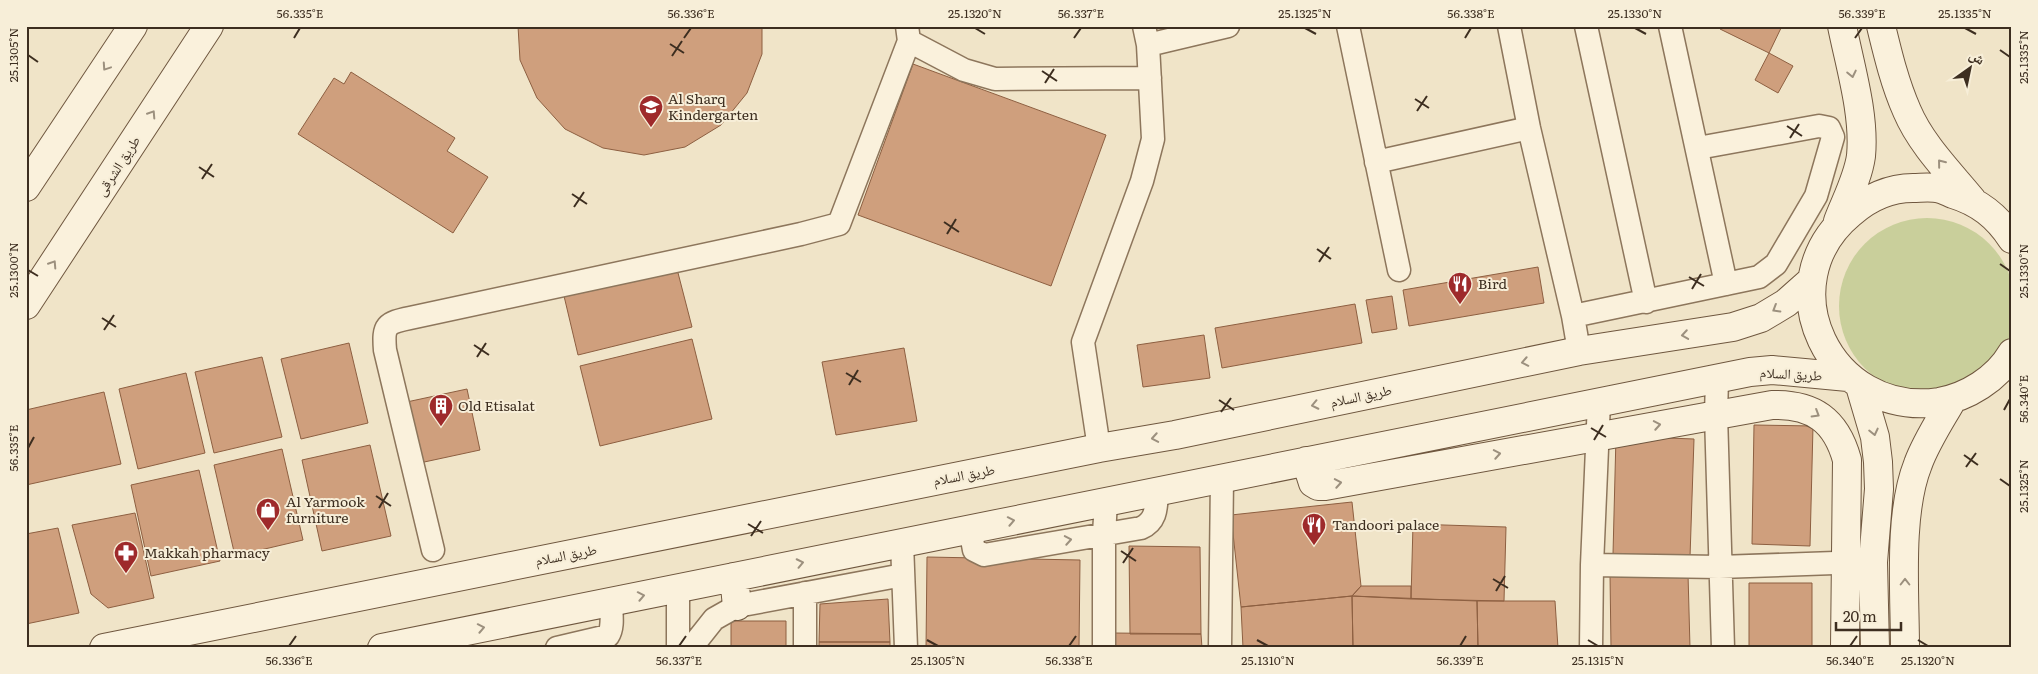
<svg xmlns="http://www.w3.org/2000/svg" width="2038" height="674" viewBox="0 0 2038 674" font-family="Literata,'Noto Naskh Arabic',serif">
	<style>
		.green { fill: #c9cf9b }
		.building { fill: #cf9f7d; stroke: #8d5f41 }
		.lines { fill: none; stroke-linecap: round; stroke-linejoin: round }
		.street-casing { stroke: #8d765c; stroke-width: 25 }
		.secondary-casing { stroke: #6f573f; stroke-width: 30 }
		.street { stroke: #faf1dc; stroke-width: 22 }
		.secondary { stroke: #faf1dc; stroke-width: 28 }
		.oneway { stroke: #9c907e }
		.ticks { fill: none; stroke: #3d2e20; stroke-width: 2 }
		.labels { text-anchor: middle; stroke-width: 4; stroke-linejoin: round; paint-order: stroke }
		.poi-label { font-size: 14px; fill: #3d2e20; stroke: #f7eed8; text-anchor: start }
		.street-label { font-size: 14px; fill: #3d2e20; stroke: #f7eed8 }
		.neatline { fill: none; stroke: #3d2e20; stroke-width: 2 }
		.ticks-label { font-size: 12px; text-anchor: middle; fill: #3d2e20 }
	</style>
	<rect width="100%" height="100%" fill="#f0e4c8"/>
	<path class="green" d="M1839 306a88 88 0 1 1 176 0a88 88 0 1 1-176 0Z"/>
	<path class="building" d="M 518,26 L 762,26 L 762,54 L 747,93 L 721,125 L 685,147 L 644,155 L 603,148 L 565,129 L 537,98 L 520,60 Z
		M 1721,26 L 1782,26 L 1769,53 L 1720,29 Z
		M 1769,53 L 1793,66 L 1778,93 L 1755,80 Z
		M 913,64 L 1106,135 L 1051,286 L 858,215 Z
		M 351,72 L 455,138 L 447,151 L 488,177 L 453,233 L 298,134 L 334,78 L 344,84 Z
		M 1538,267 L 1544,303 L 1409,326 L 1403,290 Z
		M 677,269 L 692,327 L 578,355 L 564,296 Z
		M 1392,296 L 1397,329 L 1372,333 L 1366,300 Z
		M 1355,304 L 1362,343 L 1222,368 L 1215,328 Z
		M 1204,335 L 1210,378 L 1143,387 L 1137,345 Z
		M 692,339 L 712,419 L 600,446 L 580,366 Z
		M 349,343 L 368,423 L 301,439 L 281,359 Z
		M 904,348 L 917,421 L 836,435 L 822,362 Z
		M 262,357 L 282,437 L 214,453 L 195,372 Z
		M 186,373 L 205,453 L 138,469 L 119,389 Z
		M 467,389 L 480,450 L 415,464 L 402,403 Z
		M 104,392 L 121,464 L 26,485 L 26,410 Z
		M 1754,425 L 1813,426 L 1810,546 L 1752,544 Z
		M 1616,436 L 1694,439 L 1690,557 L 1613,554 Z
		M 370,445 L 391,536 L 322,551 L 302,460 Z
		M 282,449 L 303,540 L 235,556 L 214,465 Z
		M 199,470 L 220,561 L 151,576 L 131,485 Z
		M 1352,502 L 1361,586 L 1352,596 L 1241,607 L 1231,515 Z
		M 135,513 L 154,598 L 108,608 L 91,594 L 72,525 Z
		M 1413,524 L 1506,527 L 1504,601 L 1411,599 Z
		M 58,528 L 79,613 L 26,624 L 26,534 Z
		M 1129,546 L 1200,547 L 1201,634 L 1130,634 Z
		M 927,557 L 1080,560 L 1079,648 L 926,648 Z
		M 1610,574 L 1688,574 L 1690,648 L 1611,648 Z
		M 1749,583 L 1812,583 L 1812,648 L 1749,648 Z
		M 1361,586 L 1411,586 L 1411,599 L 1352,596 Z
		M 1352,596 L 1353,648 L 1243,648 L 1241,607 Z
		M 1352,596 L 1477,601 L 1478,648 L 1353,648 Z
		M 888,599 L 890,642 L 819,642 L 820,604 Z
		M 1477,601 L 1555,601 L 1558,648 L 1478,648 Z
		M 731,621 L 786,621 L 786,648 L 731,648 Z
		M 1114,633 L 1201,634 L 1202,648 L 1113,648 Z
		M 819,642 L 890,642 L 890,648 L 819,648 Z"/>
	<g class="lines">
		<defs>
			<path id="street" d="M 1348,26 L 1399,270
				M 1509,26 L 1529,128 L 1573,316 L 1579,351
				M 1586,26 L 1646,302
				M 1670,26 L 1726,284
				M 909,41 L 964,70 L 995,79 L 1150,78
				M 1148,45 L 1228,26
				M 1376,162 L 1529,128
				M 1573,316 L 1759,277 L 1776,264 L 1816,196 L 1833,137 L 1829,128 L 1819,126 L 1698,148
				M 1717,379 L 1716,415 L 1723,648
				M 1099,448 L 1083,342 L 1142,181 L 1153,139 L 1148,45 L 1144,26
				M 970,529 L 974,550 L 984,555 L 1141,528 C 1157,521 1156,507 1157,492
				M 902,543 L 906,648
				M 433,550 L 385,350 C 383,325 386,323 410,318 L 801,234 L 839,224 L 909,41 L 907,26
				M 1592,565 L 1719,567 L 1863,562
				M 557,648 L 608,636 C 614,627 611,613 611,602
				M 678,648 L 678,589
				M 691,648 L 714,619 L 737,606 L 903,575
				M 805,648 L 805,593
				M 1104,648 L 1104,534 L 1106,502
				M 1220,648 L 1222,478
				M 1591,648 L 1592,565 L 1599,402"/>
			<path id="secondary" d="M 1881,26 C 1888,55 1895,84 1907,111 C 1921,144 1949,172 1972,200
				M 26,187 L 133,26
				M 1838,221 C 1846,200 1858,178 1861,156 C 1865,115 1850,66 1842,26
				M 2012,239 C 1997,216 1979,202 1953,194 C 1948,192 1941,188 1935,188 C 1928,187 1920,188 1913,188 C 1890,188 1868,198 1851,213 C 1765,284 1830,418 1939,402 C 1967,397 1997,379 2012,353
				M 26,305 L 209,26
				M 1860,386 L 1875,437 L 1878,462 L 1879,489 L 1873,562 L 1875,648
				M 1306,461 L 1313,483 L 1318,486 L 1325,486 L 1772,405 C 1813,404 1836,420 1847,460 L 1845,648
				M 734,577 L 737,606
				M 104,648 L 1099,448 L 1175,435 L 1579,351 L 1733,327 L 1761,318 L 1786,303 L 1812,280
				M 382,648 L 1750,372 L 1772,370 L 1848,377
				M 1905,648 C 1905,593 1898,514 1918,464 C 1926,442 1940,421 1952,400"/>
		</defs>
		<use href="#street" class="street-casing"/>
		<use href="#secondary" class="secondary-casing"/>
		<use href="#street" class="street"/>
		<use href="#secondary" class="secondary"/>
	</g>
	<defs><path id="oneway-chevron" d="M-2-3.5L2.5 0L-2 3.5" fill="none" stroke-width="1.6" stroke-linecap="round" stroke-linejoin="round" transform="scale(1.25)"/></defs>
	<g class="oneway">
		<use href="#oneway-chevron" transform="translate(106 67) rotate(124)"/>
		<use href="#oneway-chevron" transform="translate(1852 74) rotate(78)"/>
		<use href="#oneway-chevron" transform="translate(152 114) rotate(-57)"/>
		<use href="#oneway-chevron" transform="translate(1941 163) rotate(-129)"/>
		<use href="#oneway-chevron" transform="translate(53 264) rotate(-57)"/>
		<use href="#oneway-chevron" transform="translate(1776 309) rotate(149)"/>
		<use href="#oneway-chevron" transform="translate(1685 335) rotate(171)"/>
		<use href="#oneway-chevron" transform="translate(1525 362) rotate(169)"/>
		<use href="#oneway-chevron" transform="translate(1315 405) rotate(168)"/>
		<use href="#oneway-chevron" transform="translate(1816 414) rotate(31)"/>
		<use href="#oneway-chevron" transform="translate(1657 425) rotate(-10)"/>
		<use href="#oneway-chevron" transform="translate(1874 432) rotate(77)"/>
		<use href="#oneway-chevron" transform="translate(1155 438) rotate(170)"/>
		<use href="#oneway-chevron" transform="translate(1497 454) rotate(-10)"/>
		<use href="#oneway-chevron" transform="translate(1338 483) rotate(-10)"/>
		<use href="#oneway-chevron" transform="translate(1011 521) rotate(-11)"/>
		<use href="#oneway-chevron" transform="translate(1068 540) rotate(-10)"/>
		<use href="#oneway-chevron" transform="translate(800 563) rotate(-12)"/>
		<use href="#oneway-chevron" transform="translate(1905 582) rotate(-90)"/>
		<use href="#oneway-chevron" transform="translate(641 596) rotate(-11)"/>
		<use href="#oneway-chevron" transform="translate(481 628) rotate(-11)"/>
	</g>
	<path class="ticks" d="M 975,28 L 985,34M 1305,28 L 1316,34M 1635,28 L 1646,34M 1965,28 L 1976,34M 294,38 L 300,28M 684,38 L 691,28M 1074,38 L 1081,28M 1465,38 L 1471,28M 1855,38 L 1862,28M 670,44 L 684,53M 2000,50 L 2010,57M 28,55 L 38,62M 672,56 L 682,41M 1042,71 L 1057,81M 1045,83 L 1054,69M 1415,99 L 1429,108M 1417,111 L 1427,96M 1787,126 L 1802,136M 1790,138 L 1799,124M 199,167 L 214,177M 202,179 L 212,164M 572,194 L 587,204M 574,207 L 584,192M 944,222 L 959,232M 947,234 L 956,219M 1317,249 L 1331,259M 1319,262 L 1329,247M 2000,264 L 2010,271M 28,270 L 38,276M 1689,277 L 1704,286M 1692,289 L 1701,274M 102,318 L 116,327M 104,330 L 114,315M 474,345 L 489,355M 477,357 L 486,343M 846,373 L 861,382M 849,385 L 858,370M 1219,400 L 1234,410M 2004,410 L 2010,399M 1221,412 L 1231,398M 1591,428 L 1606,437M 1594,440 L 1603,425M 28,448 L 34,437M 1964,455 L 1978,465M 1966,467 L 1976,453M 2000,479 L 2010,486M 376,496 L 391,506M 379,508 L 388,493M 748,524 L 763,533M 751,536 L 761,521M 1121,551 L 1136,561M 1123,563 L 1133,548M 1493,579 L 1508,588M 1496,591 L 1505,576M 927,640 L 938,646M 1257,640 L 1268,646M 1588,640 L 1598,646M 1918,640 L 1928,646M 289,646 L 296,636M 679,646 L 686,636M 1069,646 L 1076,636M 1460,646 L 1466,636M 1850,646 L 1857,636"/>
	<defs>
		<symbol id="school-pin" viewBox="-11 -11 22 30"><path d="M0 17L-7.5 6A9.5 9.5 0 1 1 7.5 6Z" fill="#9e2a2b" stroke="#f7eed8"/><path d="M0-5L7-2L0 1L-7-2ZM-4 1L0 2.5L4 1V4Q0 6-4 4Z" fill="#fff"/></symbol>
		<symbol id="restaurant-pin" viewBox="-11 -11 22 30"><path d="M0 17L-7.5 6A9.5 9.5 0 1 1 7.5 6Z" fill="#9e2a2b" stroke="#f7eed8"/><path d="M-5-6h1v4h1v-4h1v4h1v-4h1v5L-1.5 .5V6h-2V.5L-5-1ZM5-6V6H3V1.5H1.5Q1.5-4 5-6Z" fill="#fff"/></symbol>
		<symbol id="building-pin" viewBox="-11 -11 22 30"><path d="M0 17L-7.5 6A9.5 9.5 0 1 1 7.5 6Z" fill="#9e2a2b" stroke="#f7eed8"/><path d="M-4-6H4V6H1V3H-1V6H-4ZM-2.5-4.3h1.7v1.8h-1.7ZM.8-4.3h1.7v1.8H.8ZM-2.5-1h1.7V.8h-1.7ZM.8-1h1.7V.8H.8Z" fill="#fff"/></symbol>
		<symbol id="shop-pin" viewBox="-11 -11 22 30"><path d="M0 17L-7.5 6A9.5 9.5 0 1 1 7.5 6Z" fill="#9e2a2b" stroke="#f7eed8"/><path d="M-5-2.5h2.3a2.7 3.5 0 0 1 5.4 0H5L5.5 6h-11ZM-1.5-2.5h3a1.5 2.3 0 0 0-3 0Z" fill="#fff"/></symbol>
		<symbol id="pharmacy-pin" viewBox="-11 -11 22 30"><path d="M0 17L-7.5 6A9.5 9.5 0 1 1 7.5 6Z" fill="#9e2a2b" stroke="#f7eed8"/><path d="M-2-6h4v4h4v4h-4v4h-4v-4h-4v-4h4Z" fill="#fff"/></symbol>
	</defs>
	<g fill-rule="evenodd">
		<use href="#school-pin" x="637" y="93" width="28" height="38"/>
		<use href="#restaurant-pin" x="1446" y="270" width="28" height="38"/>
		<use href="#building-pin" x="427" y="392" width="28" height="38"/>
		<use href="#shop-pin" x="254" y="496" width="28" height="38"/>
		<use href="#restaurant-pin" x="1300" y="511" width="28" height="38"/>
		<use href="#pharmacy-pin" x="112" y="539" width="28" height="38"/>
	</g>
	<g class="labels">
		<g class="poi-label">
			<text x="668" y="104">Al Sharq<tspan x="668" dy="16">Kindergarten</tspan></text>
			<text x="1478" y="289">Bird</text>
			<text x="458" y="411">Old Etisalat</text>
			<text x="286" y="507">Al Yarmook<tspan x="286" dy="16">furniture</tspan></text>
			<text x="1332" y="530">Tandoori palace</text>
			<text x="144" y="558">Makkah pharmacy</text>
		</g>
		<g class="street-label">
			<text transform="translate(118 166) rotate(-57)" y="5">طريق الشرقى</text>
			<text transform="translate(1791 374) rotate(3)" y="5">طريق السلام</text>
			<text transform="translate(1361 396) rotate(-12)" y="5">طريق السلام</text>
			<text transform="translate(964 475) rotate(-11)" y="5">طريق السلام</text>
			<text transform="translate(566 555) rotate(-11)" y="5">طريق السلام</text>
		</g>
	</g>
	<rect width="2038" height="674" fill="none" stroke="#f7eed8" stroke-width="55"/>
	<g transform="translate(1970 68) rotate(33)" stroke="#f7eed8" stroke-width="4" paint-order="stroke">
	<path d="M0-4L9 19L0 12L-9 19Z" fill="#3d2e20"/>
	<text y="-8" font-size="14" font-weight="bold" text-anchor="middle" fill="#3d2e20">ش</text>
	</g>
	<path d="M1836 622v8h65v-8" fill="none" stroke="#3d2e20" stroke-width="2.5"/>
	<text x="1843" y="622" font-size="15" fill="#3d2e20" stroke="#f7eed8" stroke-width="4" paint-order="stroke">20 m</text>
	<rect x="28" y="28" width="1982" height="618" class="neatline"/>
	<g class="ticks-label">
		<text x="300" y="18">56.335°E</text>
		<text x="691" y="18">56.336°E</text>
		<text x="975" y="18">25.1320°N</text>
		<text x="1081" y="18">56.337°E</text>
		<text x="1305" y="18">25.1325°N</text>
		<text x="1471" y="18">56.338°E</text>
		<text x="1635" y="18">25.1330°N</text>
		<text x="1862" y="18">56.339°E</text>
		<text x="1965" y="18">25.1335°N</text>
		<text transform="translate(14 55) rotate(-90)" y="4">25.1305°N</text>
		<text transform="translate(2024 57) rotate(-90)" y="4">25.1335°N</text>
		<text transform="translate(14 270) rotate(-90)" y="4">25.1300°N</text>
		<text transform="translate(2024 271) rotate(-90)" y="4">25.1330°N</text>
		<text transform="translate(2024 399) rotate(-90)" y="4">56.340°E</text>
		<text transform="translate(14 448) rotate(-90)" y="4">56.335°E</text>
		<text transform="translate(2024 486) rotate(-90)" y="4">25.1325°N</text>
		<text x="289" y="665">56.336°E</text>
		<text x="679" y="665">56.337°E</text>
		<text x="938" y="665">25.1305°N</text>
		<text x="1069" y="665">56.338°E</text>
		<text x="1268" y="665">25.1310°N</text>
		<text x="1460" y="665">56.339°E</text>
		<text x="1598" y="665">25.1315°N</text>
		<text x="1850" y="665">56.340°E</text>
		<text x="1928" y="665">25.1320°N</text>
	</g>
</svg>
